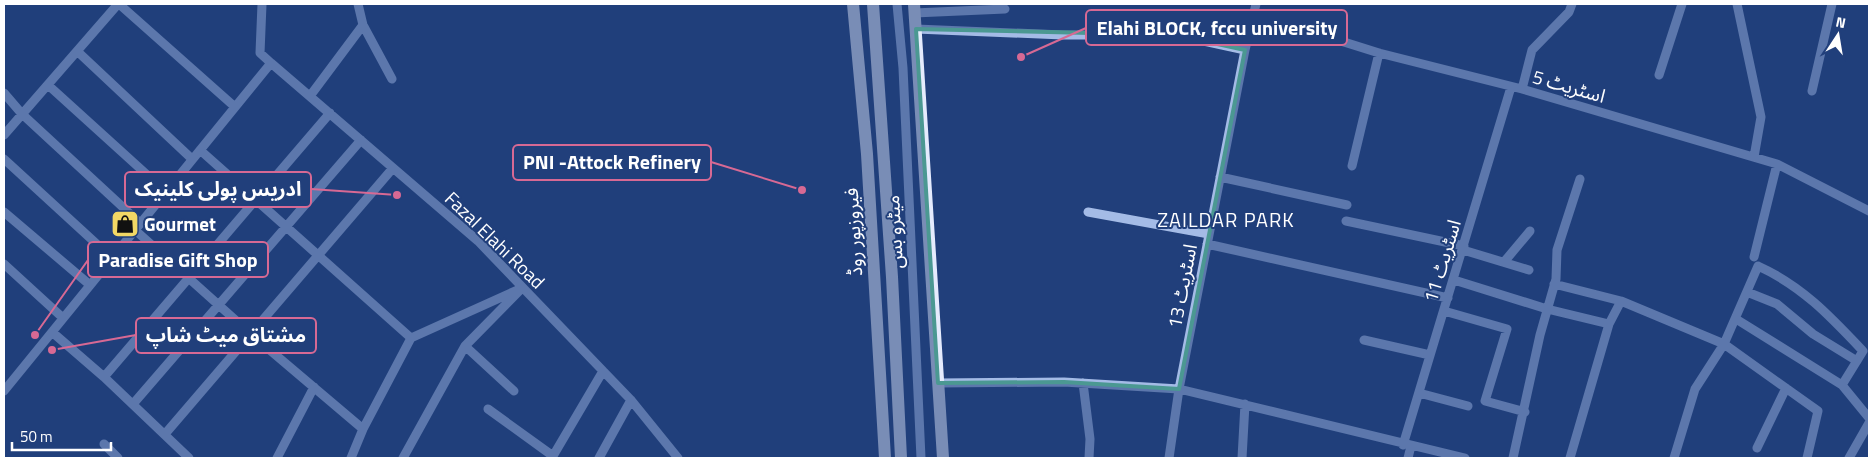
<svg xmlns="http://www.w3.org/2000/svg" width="1873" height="462" viewBox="0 0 1873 462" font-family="'Titillium Web','Noto Sans Arabic',sans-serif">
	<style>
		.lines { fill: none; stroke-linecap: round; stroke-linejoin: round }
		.minor { stroke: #a4bbe6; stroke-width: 9 }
		.major { stroke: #e5ebfd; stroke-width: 12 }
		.marked { fill: none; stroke: #4b9892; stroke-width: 4; stroke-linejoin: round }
		.labels { text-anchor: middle; stroke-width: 4; stroke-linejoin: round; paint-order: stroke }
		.street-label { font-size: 19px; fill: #fff; stroke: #213f7b }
		.poi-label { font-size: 19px; font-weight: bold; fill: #fff; stroke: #213f7b; text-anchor: start }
		.neighbourhood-label { font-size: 20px; letter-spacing: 1px; fill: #fff; stroke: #213f7b }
		.leader { fill: none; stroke: #d76994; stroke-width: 2 }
		.callout-dot { fill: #d76994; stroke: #213f7b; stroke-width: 2 }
		.callout { fill: #213f7b; stroke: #d76994; stroke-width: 2 }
		.callout-label { font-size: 20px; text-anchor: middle; font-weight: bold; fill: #fff }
	</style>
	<rect width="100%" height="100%" fill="#213f7b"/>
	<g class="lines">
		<path class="minor" d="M 119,4 L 235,107
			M 358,4 L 363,25 L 392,79
			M 897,4 L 903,68 L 921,458
			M 1737,4 L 1761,117 L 1754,157
			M 914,13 L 1005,9
			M 1252,13 L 1379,53 L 1522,89 L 1777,164 L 1869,211
			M 916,29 L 1063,35 L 1176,35 L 1245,50
			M 77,51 L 192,159
			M 271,63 L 478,241 L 631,400 L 678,458
			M 1659,75 L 1682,4
			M 48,85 L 166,192
			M 1522,89 L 1532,50 L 1569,12 L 1572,4
			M 1812,91 L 1832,4
			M 4,93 L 22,114 L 140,223
			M 310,96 L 363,25
			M 4,135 L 118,4
			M 200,150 L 411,338
			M 4,159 L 112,258
			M 1352,166 L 1379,53
			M 1220,177 L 1347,205
			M 4,212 L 90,285
			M 1088,212 L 1209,234
			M 1346,221 L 1464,246
			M 135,230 L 251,334 L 363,429
			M 1207,244 L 1448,298
			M 1463,250 L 1529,270
			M 1754,257 L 1777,164
			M 1504,262 L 1530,231
			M 4,264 L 63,318
			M 1454,280 L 1547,309 L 1609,324
			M 1554,284 L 1621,301 L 1724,344 L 1818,411 L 1807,458
			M 1747,292 L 1777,304 L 1813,334 L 1857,361
			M 1444,311 L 1507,329 L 1485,401 L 1525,412
			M 1736,319 L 1842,385 L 1869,418
			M 52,332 L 104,377 L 189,458
			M 1364,340 L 1430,355
			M 465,346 L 514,391
			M 104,377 L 330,113
			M 938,383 L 1064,382 L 1179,389 L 1465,458
			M 1083,383 L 1090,439 L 1089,458
			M 4,391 L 271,63 L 260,53 L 262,4
			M 1419,393 L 1468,406
			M 133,404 L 361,140
			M 488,409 L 553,456 L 603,371
			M 165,434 L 393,168
			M 104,444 L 118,458
			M 1403,445 L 1511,87
			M 1757,448 L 1786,388
			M 277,458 L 314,387
			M 351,458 L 363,429 L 411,338 L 522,288 L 465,346 L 403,458
			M 599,458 L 631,400
			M 1169,458 L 1179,389 L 1245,50 L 1256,4
			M 1242,458 L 1245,404
			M 1408,458 L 1411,446
			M 1513,458 L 1540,335 L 1556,279 L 1557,250 L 1580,179
			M 1570,458 L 1609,324 L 1621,301
			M 1674,458 L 1695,389 L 1724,344 L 1758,266 C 1802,286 1830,316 1863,351 L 1842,385
			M 1849,458 L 1869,423"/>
		<path class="major" d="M 853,4 L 867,154 L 885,458
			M 873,4 L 892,277 L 901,458
			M 914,4 L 943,458"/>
	</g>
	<path d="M0 0H1873V462H0ZM 916,29 L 1176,35 L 1245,50 L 1179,389 L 1064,382 L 938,383 Z" fill="#213f7b" fill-opacity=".55" fill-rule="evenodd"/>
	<path class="marked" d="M 916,29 L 1176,35 L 1245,50 L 1179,389 L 1064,382 L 938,383 Z"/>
	<defs>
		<symbol id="shop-square" viewBox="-11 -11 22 22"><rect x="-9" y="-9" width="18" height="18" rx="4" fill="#f2d865" stroke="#213f7b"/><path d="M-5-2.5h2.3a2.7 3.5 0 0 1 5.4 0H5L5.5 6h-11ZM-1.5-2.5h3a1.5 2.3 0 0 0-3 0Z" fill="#111"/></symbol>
	</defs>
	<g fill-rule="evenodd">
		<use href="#shop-square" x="109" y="208" width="32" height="32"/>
	</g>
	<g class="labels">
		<g class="street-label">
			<text transform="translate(1569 86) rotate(16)" y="7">اسٹریٹ 5</text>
			<text transform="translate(853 232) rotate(-93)" y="7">فیروزپور روڈ</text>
			<text transform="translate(894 232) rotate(-93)" y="7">میٹرو بس</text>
			<text transform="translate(495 240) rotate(44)" y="7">Fazal Elahi Road</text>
			<text transform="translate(1442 261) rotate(-73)" y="7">اسٹریٹ 11</text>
			<text transform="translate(1182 286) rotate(-79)" y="7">اسٹریٹ 13</text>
		</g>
		<g class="poi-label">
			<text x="144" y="231">Gourmet</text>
		</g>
		<g class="neighbourhood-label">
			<text x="1226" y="227">ZAILDAR PARK</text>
		</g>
	</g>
	<path class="leader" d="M1021 57L1086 28M802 190L711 162M397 195L311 189M35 335L88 260M52 350L136 335"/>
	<g class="callout-dot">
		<circle cx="1021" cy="57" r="5"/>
		<circle cx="802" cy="190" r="5"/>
		<circle cx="397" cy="195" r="5"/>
		<circle cx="35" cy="335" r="5"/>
		<circle cx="52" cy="350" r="5"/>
	</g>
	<g class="callout">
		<rect x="1086" y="10" width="261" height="35" rx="5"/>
		<rect x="513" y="145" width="198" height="35" rx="5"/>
		<rect x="125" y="172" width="186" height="35" rx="5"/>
		<rect x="88" y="242" width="180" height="35" rx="5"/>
		<rect x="136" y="318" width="180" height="35" rx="5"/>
	</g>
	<g class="callout-label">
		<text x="1217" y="35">Elahi BLOCK, fccu university</text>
		<text x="612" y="169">PNI -Attock Refinery</text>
		<text x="218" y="196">ادریس پولی کلینیک</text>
		<text x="178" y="267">Paradise Gift Shop</text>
		<text x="226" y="342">مشتاق میٹ شاپ</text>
	</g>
	<rect width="1873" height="462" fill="none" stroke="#ffffff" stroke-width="10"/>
	<g transform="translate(1838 35) rotate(12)" stroke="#213f7b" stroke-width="4" paint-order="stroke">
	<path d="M0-4L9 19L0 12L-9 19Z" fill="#ffffff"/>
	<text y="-8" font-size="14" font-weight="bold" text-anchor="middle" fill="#ffffff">N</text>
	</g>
	<path d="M12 442v8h99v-8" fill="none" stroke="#ffffff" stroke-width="2.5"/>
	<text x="20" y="442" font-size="15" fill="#ffffff" stroke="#213f7b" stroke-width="4" paint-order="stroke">50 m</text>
</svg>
